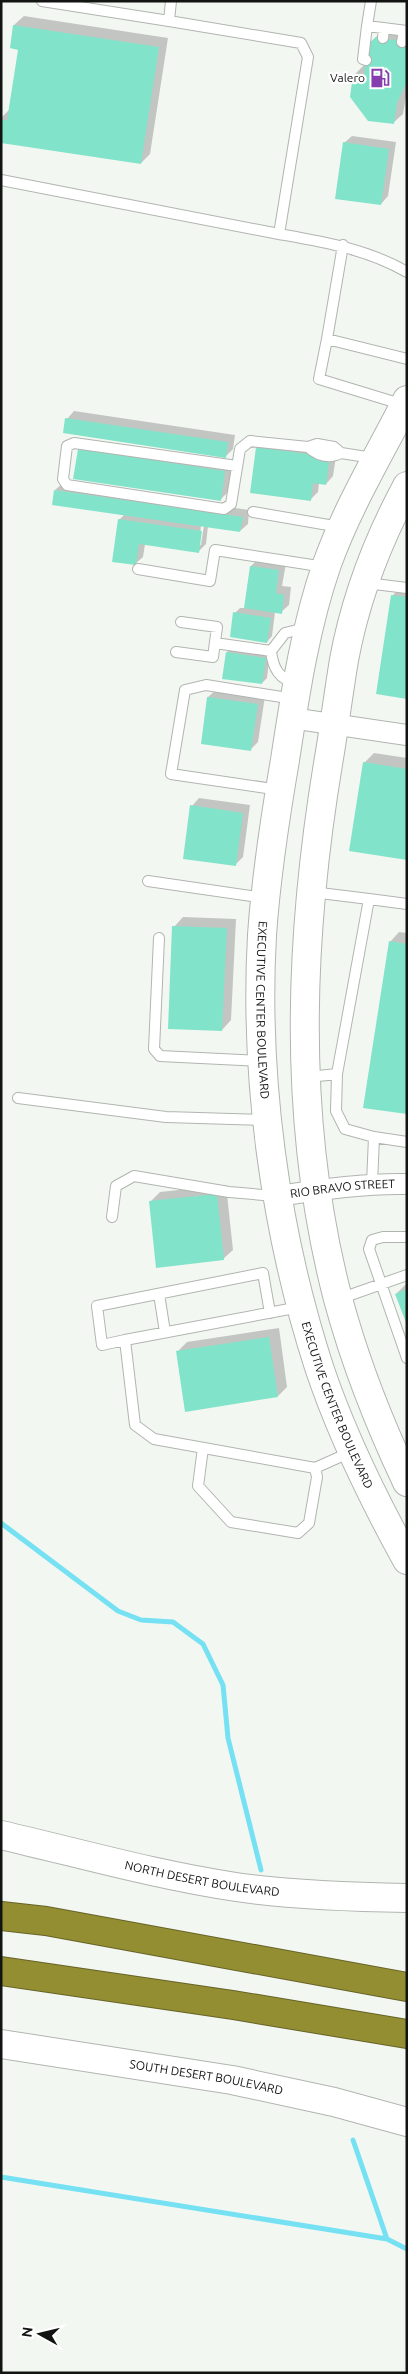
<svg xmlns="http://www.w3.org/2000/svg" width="408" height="2374" viewBox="0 0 408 2374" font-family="Ubuntu,sans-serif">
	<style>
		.shadow { fill: #0003; fill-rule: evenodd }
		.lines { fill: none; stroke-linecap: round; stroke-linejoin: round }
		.stream { stroke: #76e1f2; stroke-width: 5 }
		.building { fill: #81e4ca }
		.lane-casing { stroke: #b1b5b0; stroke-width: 12 }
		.street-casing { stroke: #b1b5b0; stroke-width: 22 }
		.secondary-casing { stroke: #b1b5b0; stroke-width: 30 }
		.highway-casing { stroke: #666327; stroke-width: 30 }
		.lane { stroke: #fff; stroke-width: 10 }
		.street { stroke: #fff; stroke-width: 20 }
		.secondary { stroke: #fff; stroke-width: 28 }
		.highway { stroke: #938e32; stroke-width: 28 }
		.labels { text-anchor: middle; stroke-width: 4.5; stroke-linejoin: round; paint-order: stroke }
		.poi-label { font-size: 12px; fill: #121412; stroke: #fff; text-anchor: end }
		.street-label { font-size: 12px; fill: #121412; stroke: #fff }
	</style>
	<rect width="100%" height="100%" fill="#f3f7f2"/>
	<path class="shadow" d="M 24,16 L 168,38 L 150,154 L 141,163 L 1,142 L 1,118 L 9,110 L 19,49 L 14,25 Z
		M 407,32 L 407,90 L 403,114 L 393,123 L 354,75 L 364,65 L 366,66 L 369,44 L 379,34 Z
		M 352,136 L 396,142 L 388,196 L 381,204 L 344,143 Z
		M 74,411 L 235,435 L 233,449 L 226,456 L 67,419 Z
		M 88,440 L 234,462 L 230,490 L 220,500 L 79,449 Z
		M 265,440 L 337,450 L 333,476 L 326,484 L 319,483 L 318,492 L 310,500 L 257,448 Z
		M 63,483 L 249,510 L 248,524 L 240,531 L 208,526 L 206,544 L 198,552 L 145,544 L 143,557 L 135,564 L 119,520 L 125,514 L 55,490 ZM 201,525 L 204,525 L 201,545 L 199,545 Z
		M 258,559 L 286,563 L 282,586 L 291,587 L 289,605 L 281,612 L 275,612 L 272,636 L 267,642 L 235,613 L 240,608 L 245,608 L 251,566 Z
		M 402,586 L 407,587 L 407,698 L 392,596 Z
		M 232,647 L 270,653 L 267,678 L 262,683 L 227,652 Z
		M 216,690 L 265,696 L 258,742 L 251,749 L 202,742 L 208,697 Z
		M 374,753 L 407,758 L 407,859 L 364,763 Z
		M 199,798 L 250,805 L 243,857 L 235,865 L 192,806 Z
		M 183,917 L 236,919 L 231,1020 L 222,1030 L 174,927 Z
		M 399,932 L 407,933 L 407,1113 L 390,942 Z
		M 226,1185 L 233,1250 L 223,1259 L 151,1201 L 160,1192 Z
		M 406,1284 L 407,1284 L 407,1322 L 396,1294 Z
		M 279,1328 L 287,1387 L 278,1396 L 177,1352 L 187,1342 Z"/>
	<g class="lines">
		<path class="stream" d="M 1,1523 L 118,1611 L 141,1620 L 173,1622 L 203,1644 L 223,1685 L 228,1738 L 261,1870
			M 353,2140 L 387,2239 L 407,2249
			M 1,2177 L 387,2239"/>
	</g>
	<path class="building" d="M 13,25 L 159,47 L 141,164 L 1,143 L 1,120 L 7,120 L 18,50 L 10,48 Z
		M 376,37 L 407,42 L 407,81 L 397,103 L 394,124 L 368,121 L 350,97 L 353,74 L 364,76 L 368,44 Z
		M 343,142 L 389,149 L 381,205 L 335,199 Z
		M 65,418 L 228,442 L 226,458 L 63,433 Z
		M 256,447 L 330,457 L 326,485 L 313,483 L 311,501 L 250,493 Z
		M 78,449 L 225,471 L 221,501 L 73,479 Z
		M 54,490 L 243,517 L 240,532 L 52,505 Z
		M 118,519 L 202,531 L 199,553 L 139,544 L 136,565 L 112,562 Z
		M 250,566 L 279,570 L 276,593 L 284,595 L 282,614 L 244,608 Z
		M 391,595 L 407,597 L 407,699 L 376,694 Z
		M 233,612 L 271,618 L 267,643 L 230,637 Z
		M 226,652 L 266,658 L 262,684 L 222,679 Z
		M 207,697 L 258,704 L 251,751 L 201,744 Z
		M 363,762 L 407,769 L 407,860 L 349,851 Z
		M 190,805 L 243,813 L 236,866 L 183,859 Z
		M 172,926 L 227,928 L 222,1031 L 168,1029 Z
		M 389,941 L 407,944 L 407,1114 L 363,1108 Z
		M 217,1194 L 224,1260 L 156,1268 L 149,1201 Z
		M 407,1289 L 407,1325 L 395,1294 Z
		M 269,1337 L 278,1397 L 185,1412 L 176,1351 Z"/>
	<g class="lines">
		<defs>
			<path id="lane" d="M 42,1 L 169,21 L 171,1
				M 371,1 L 367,26 L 407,31
				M 169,21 L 301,43 L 308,57 L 279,234 C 324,242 367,249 407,272
				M 383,38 L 384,28
				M 402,42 L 404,31
				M 366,60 L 363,59 L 367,26
				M 1,180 L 279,234
				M 327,339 L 343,245
				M 404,405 L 319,379 L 327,339 L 407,359
				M 341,453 C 329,459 318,456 308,447 L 317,444 L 334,447 L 341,453 L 373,458
				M 237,466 L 74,443 L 67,446 L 63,479 L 67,485 L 224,509 L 231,504 L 240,449 L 250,441 L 308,447
				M 253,512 L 340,527
				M 138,569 L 210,581 L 215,550 L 325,567
				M 366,583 L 407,588
				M 215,643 L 271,651
				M 176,652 L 213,657 L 217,627 L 181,622
				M 297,683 C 279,680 273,668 271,651 L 285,633 L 297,630 L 307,632
				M 280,790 L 171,774 L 185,690 L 206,685 L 294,699
				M 148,881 L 265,898
				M 312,892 L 369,899 L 337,1074
				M 369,899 L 407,904
				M 159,938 L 154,1049 L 160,1056 L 262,1061
				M 308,1077 L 337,1074 L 336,1111 L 345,1129 L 374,1137
				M 18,1098 L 166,1117 L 267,1120
				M 372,1184 L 374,1137 L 407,1142
				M 112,1217 L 116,1186 L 134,1176 L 229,1192 L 275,1196
				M 407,1237 L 383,1237 L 372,1240 L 369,1249 L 407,1358
				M 159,1294 L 165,1332
				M 339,1299 L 407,1275
				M 300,1307 L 125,1340 L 135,1425 L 154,1439 L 315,1468 L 351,1452
				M 125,1340 L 102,1345 L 97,1306 L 263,1273 L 270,1313
				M 203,1448 L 198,1486 L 231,1522 L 298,1533 L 309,1523 L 317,1477 L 315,1468"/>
			<g id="street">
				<path d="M 291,718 L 407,735"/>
				<path id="s1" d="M 279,1196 C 321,1189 364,1183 407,1184"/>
			</g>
			<g id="secondary">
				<path id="s2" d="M 407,400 C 379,455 348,506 327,564 C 305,627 295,695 285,760 C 275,818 266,877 262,935 C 254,1077 275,1231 319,1367 C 340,1430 375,1502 407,1560"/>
				<path d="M 407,486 C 378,540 355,600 344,660 C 339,690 335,721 330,752 C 299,933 291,1119 338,1299 C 355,1362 379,1423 407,1482"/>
				<path id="s3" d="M 1,1835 C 79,1853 156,1875 236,1887 C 292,1895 349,1897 407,1898"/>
				<path id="s4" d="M 1,2044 L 232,2080 L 334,2102 L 407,2122"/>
			</g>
			<path id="highway" d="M 1,1916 L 46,1921 L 407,1987
				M 1,1971 L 233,2005 L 407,2034"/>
		</defs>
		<use href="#lane" class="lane-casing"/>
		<use href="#street" class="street-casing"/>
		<use href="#secondary" class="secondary-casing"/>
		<use href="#highway" class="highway-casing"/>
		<use href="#lane" class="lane"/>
		<use href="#street" class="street"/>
		<use href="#secondary" class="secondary"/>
		<use href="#highway" class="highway"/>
	</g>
	<defs>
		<symbol id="fuel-bare" viewBox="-9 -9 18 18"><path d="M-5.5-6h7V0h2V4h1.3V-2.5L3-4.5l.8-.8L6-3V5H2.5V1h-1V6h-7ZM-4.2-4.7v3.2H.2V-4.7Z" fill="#883daf" stroke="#fff" stroke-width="2.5" paint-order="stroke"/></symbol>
	</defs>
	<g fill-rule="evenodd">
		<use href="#fuel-bare" x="366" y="64" width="28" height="28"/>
	</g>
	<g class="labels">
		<g class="poi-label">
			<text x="365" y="82">Valero</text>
		</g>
		<g class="street-label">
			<text dy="4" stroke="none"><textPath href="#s2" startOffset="635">EXECUTIVE CENTER BOULEVARD</textPath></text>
			<text dy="4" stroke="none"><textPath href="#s1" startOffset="64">RIO BRAVO STREET</textPath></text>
			<text dy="4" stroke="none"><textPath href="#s2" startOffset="1040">EXECUTIVE CENTER BOULEVARD</textPath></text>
			<text dy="4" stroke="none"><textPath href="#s3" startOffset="206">NORTH DESERT BOULEVARD</textPath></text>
			<text dy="4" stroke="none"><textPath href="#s4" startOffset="208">SOUTH DESERT BOULEVARD</textPath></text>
		</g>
	</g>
	<rect width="408" height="2374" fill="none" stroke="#121412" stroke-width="5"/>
	<g transform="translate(40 2334) rotate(278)" stroke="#ffffff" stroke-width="4" paint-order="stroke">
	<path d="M0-4L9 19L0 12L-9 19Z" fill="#121412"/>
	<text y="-8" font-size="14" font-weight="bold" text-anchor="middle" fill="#121412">N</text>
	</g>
</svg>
